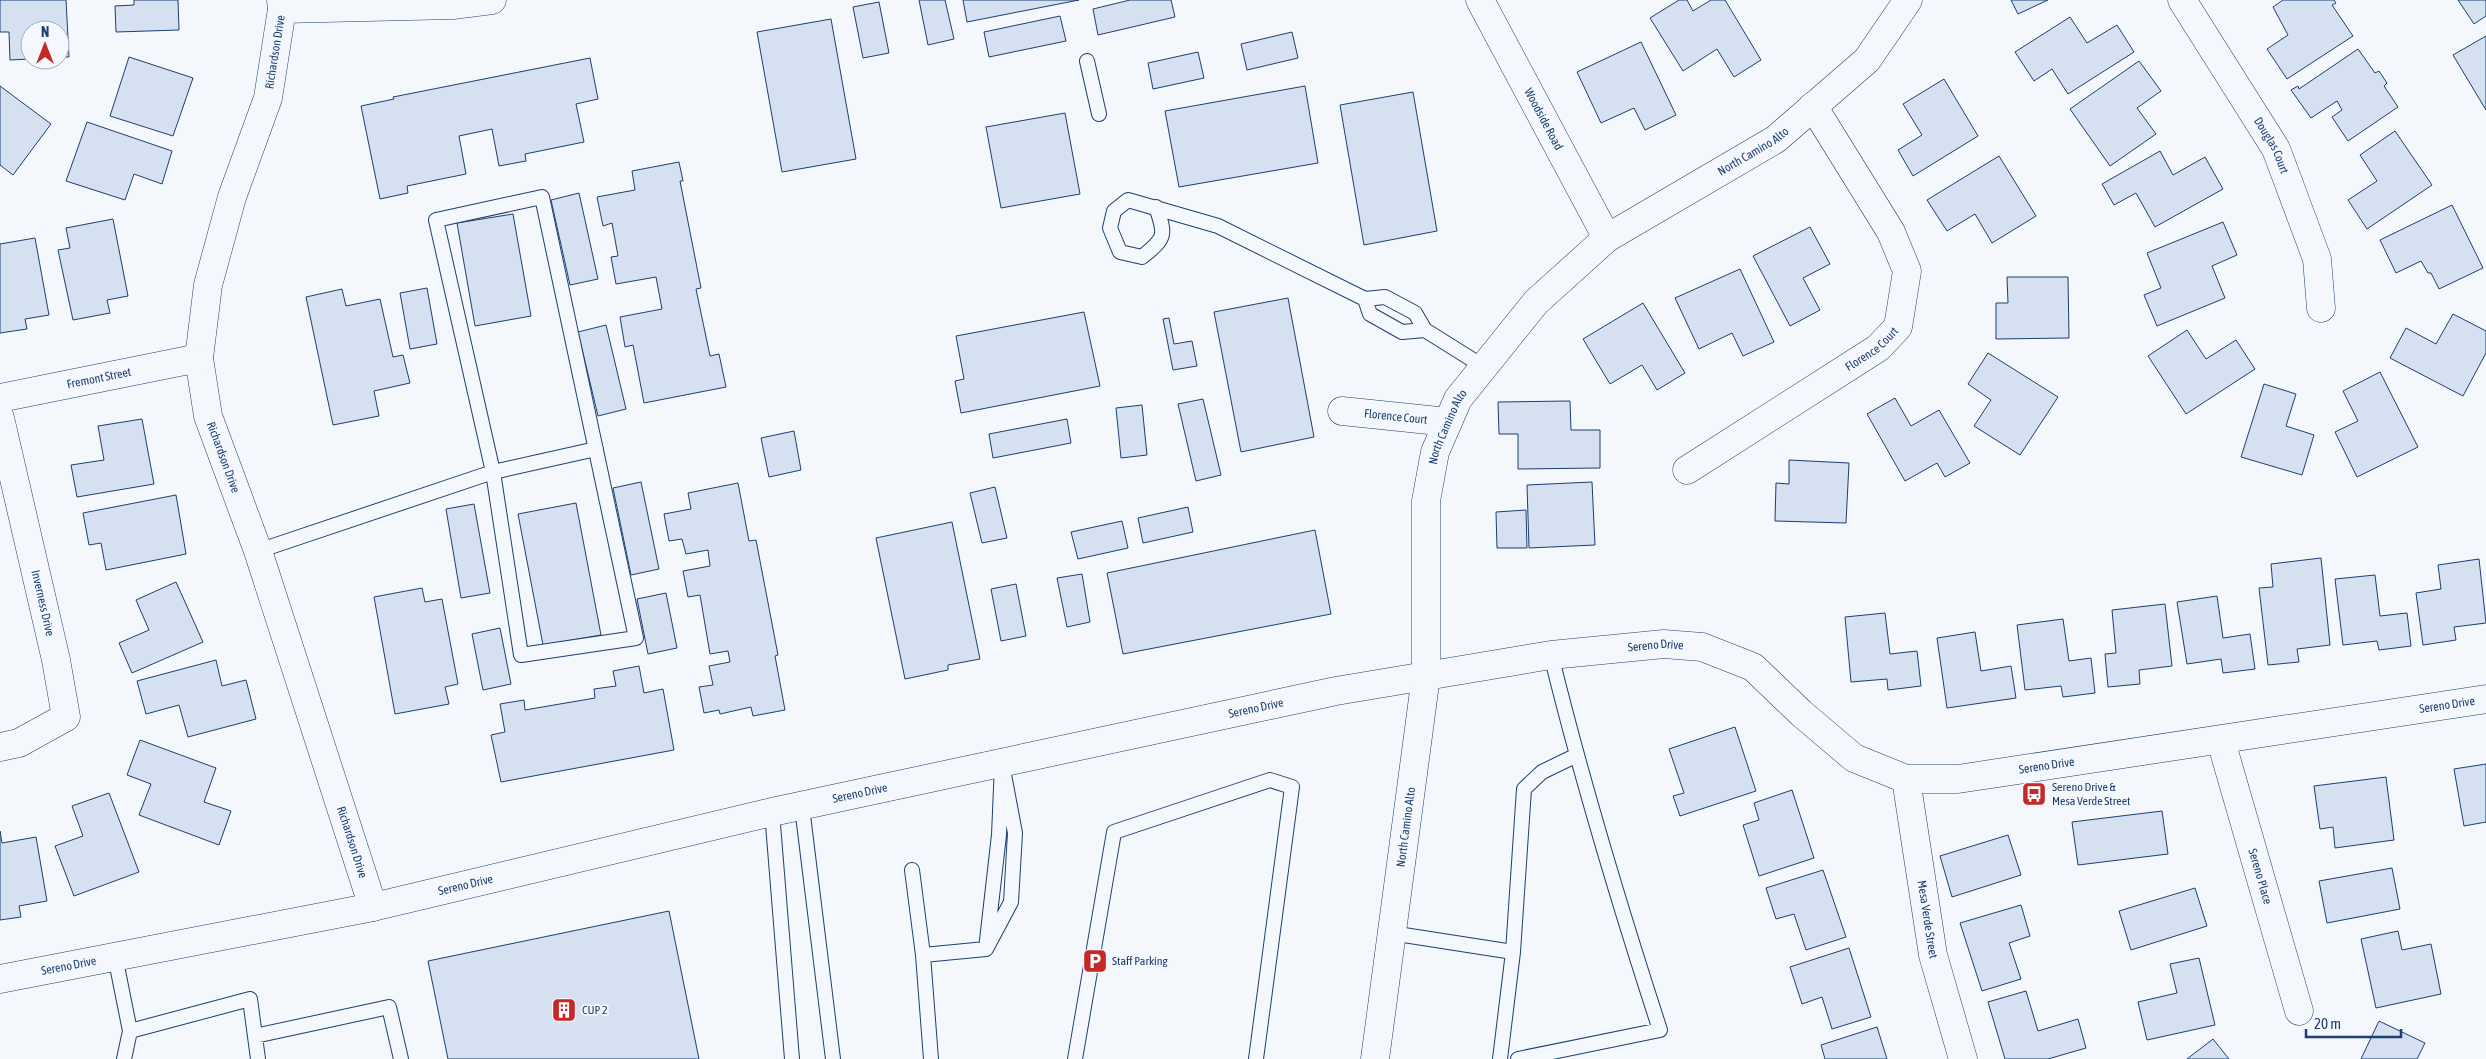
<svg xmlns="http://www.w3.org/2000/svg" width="2486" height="1059" viewBox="0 0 2486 1059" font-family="'Asap Condensed',sans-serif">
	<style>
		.building { fill: #d5e0f0; stroke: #1d3f73 }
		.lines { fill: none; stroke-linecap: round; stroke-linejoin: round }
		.service-casing { stroke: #1d3f73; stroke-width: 16 }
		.minor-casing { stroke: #1d3f73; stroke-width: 29 }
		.tertiary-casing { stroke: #1d3f73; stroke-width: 29 }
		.service { stroke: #f4f7fb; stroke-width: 14 }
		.minor { stroke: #f4f7fb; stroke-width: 28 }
		.tertiary { stroke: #f4f7fb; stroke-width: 28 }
		.labels { text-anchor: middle; stroke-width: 4; stroke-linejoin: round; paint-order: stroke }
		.street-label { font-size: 12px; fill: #1d3f73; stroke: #f4f7fb }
		.poi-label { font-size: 12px; fill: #1d3f73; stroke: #f4f7fb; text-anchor: start }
	</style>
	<rect width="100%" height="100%" fill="#f4f7fb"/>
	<path class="building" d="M 0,0 L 66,0 L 69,57 L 60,57 L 60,30 L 30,30 L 30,59 L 10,60 L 9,32 L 0,32 Z
		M 134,0 L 178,0 L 179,30 L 116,32 L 115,6 L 134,5 Z
		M 919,0 L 945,0 L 954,39 L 928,45 Z
		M 963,0 L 1079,0 L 967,22 Z
		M 1130,0 L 1171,0 L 1175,17 L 1098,35 L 1093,9 Z
		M 1679,0 L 1687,0 L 1693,11 L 1711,0 L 1725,0 L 1761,60 L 1734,77 L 1717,49 L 1683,71 L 1650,18 Z
		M 2011,0 L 2048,0 L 2018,14 Z
		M 2283,0 L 2334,0 L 2336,3 L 2332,5 L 2353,36 L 2287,79 L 2267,49 L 2288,35 L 2273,7 Z
		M 2458,0 L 2486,0 L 2486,16 L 2474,24 Z
		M 879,2 L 889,53 L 863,58 L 853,7 Z
		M 1060,16 L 1066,41 L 989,57 L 984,32 Z
		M 2070,17 L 2087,43 L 2117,25 L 2134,52 L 2068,94 L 2052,69 L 2034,81 L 2015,52 Z
		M 831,19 L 856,159 L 782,172 L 757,32 Z
		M 1292,32 L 1298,58 L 1247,70 L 1241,44 Z
		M 2486,36 L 2486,110 L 2453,55 Z
		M 1641,42 L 1676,115 L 1645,130 L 1634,108 L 1601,123 L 1577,72 Z
		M 2358,49 L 2375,73 L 2379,71 L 2387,83 L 2384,86 L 2398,107 L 2348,141 L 2332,117 L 2342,110 L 2337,101 L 2311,118 L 2291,90 L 2298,86 L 2299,89 Z
		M 1198,52 L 1204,78 L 1153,89 L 1148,63 Z
		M 129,57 L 193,78 L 173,136 L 110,116 Z
		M 590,58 L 598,99 L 576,104 L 584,142 L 525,154 L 526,161 L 499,166 L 492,129 L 459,136 L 466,174 L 407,186 L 408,193 L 380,199 L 361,106 L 394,99 L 393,97 Z
		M 2139,61 L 2161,91 L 2137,108 L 2156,134 L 2110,166 L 2070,109 Z
		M 1944,79 L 1978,136 L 1913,176 L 1898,150 L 1922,135 L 1903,104 Z
		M 0,86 L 51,124 L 13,175 L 0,165 Z
		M 1305,86 L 1318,163 L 1179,187 L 1165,111 Z
		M 1413,92 L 1437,231 L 1364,245 L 1340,105 Z
		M 1065,113 L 1080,194 L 1001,208 L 986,127 Z
		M 87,122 L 172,151 L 162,184 L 134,174 L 125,200 L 66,181 Z
		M 2395,131 L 2432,185 L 2367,229 L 2348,200 L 2377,181 L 2360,155 Z
		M 2160,151 L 2173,175 L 2205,157 L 2223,189 L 2155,227 L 2136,193 L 2114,205 L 2102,184 Z
		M 1999,156 L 2036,216 L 1992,243 L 1975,214 L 1947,231 L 1927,200 Z
		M 679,162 L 683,181 L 680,181 L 701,288 L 696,289 L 710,356 L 719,354 L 726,387 L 644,403 L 633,345 L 625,347 L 620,317 L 662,309 L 656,277 L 616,284 L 611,257 L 618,256 L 612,223 L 603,226 L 597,197 L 635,190 L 632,171 Z
		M 579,193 L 598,279 L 570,285 L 551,200 Z
		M 2452,205 L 2483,268 L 2439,289 L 2431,273 L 2428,273 L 2421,261 L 2396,273 L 2380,240 Z
		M 513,214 L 531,316 L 475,326 L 457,223 Z
		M 113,219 L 128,296 L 107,300 L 110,313 L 73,320 L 58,250 L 70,248 L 66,228 Z
		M 2223,222 L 2237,255 L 2212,266 L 2225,298 L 2157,326 L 2144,295 L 2161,288 L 2147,253 Z
		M 1810,227 L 1830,264 L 1803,278 L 1820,310 L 1790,326 L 1753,256 Z
		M 35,238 L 49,315 L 25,319 L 27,329 L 0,333 L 0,244 Z
		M 1740,269 L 1774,342 L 1743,356 L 1732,333 L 1699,349 L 1675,298 Z
		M 2007,277 L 2068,277 L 2069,338 L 1996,339 L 1996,303 L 2008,303 Z
		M 427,288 L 437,344 L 410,349 L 400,293 Z
		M 342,289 L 346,306 L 380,299 L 393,357 L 403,355 L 410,383 L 374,391 L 379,416 L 333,425 L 306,297 Z
		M 1288,298 L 1314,437 L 1241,452 L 1214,312 Z
		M 1643,303 L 1685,373 L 1657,390 L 1642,365 L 1610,384 L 1583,339 Z
		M 1084,312 L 1100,386 L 961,413 L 955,381 L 964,379 L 956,336 Z
		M 2453,314 L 2486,331 L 2486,353 L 2463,396 L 2390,358 L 2406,328 L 2436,344 Z
		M 1169,318 L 1174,344 L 1192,341 L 1197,366 L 1173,370 L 1163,319 Z
		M 606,325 L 626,409 L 598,416 L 578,332 Z
		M 2187,330 L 2206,359 L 2236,340 L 2255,369 L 2186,414 L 2148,356 Z
		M 1988,353 L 2058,397 L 2020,455 L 1974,426 L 1991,400 L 1968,384 Z
		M 2380,372 L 2418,447 L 2357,477 L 2335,432 L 2358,421 L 2343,391 Z
		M 2264,384 L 2296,394 L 2286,426 L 2314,435 L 2302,475 L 2241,457 Z
		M 1895,398 L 1911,426 L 1939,410 L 1970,463 L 1945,477 L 1937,463 L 1905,481 L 1867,414 Z
		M 1203,399 L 1221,475 L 1196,481 L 1178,404 Z
		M 1570,401 L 1571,430 L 1600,430 L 1600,468 L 1518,469 L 1518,434 L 1499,434 L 1498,402 Z
		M 1142,405 L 1147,455 L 1121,458 L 1116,408 Z
		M 142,419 L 154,484 L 77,497 L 71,465 L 104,460 L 98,426 Z
		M 1067,419 L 1071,443 L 993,458 L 989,434 Z
		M 794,431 L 801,470 L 769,477 L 761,438 Z
		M 1789,460 L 1849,463 L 1846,523 L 1775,521 L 1776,483 L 1789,484 Z
		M 641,482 L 659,569 L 631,575 L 613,488 Z
		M 1592,482 L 1595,545 L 1529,548 L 1527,485 Z
		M 738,483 L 749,541 L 756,540 L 778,655 L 775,656 L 785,710 L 753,716 L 751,707 L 720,714 L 719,710 L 704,713 L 699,687 L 713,685 L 709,666 L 730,662 L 728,651 L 710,654 L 700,595 L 688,597 L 683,571 L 710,566 L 708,550 L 686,554 L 682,539 L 669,541 L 664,514 L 691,509 L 688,493 Z
		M 995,487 L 1007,538 L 982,543 L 970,493 Z
		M 176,495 L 186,554 L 106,570 L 101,543 L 89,545 L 83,513 Z
		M 576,503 L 601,635 L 543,645 L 518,514 Z
		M 474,504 L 490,593 L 461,598 L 446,509 Z
		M 1188,507 L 1193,532 L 1143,543 L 1138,518 Z
		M 1526,510 L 1527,548 L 1497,548 L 1496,512 Z
		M 1122,521 L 1128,548 L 1078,559 L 1071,532 Z
		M 952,522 L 980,659 L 948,665 L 948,670 L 905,679 L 876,538 Z
		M 1315,530 L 1331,614 L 1123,654 L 1107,573 Z
		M 2321,558 L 2330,645 L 2297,649 L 2299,662 L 2268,665 L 2259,588 L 2273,587 L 2271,564 Z
		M 2479,559 L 2486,623 L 2454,627 L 2456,640 L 2423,645 L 2416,593 L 2441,589 L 2438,565 Z
		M 1082,574 L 1090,622 L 1067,627 L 1057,578 Z
		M 2375,575 L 2380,616 L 2407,613 L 2411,646 L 2379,650 L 2377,641 L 2343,645 L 2335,579 Z
		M 176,582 L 203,642 L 132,673 L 119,643 L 149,630 L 136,600 Z
		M 1016,584 L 1026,636 L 1001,641 L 991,589 Z
		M 422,588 L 425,602 L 442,599 L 458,684 L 445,687 L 449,704 L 395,714 L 374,597 Z
		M 666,593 L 677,648 L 648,654 L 637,599 Z
		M 2217,596 L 2223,638 L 2250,634 L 2255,669 L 2223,673 L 2221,659 L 2187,664 L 2177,602 Z
		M 2165,604 L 2172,666 L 2139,670 L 2140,684 L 2108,687 L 2105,654 L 2116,653 L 2112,610 Z
		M 1885,613 L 1890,654 L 1917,651 L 1921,686 L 1888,690 L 1887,679 L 1851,682 L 1845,617 Z
		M 2063,619 L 2069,661 L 2091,658 L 2095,693 L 2063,697 L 2061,686 L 2025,690 L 2017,625 Z
		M 500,628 L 511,684 L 483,690 L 472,634 Z
		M 1975,632 L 1981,671 L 2011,666 L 2016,698 L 1947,708 L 1937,638 Z
		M 216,660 L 222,686 L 246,680 L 256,719 L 188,737 L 179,705 L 146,714 L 137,681 Z
		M 639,666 L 644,693 L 663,689 L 674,750 L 501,782 L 491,735 L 505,732 L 500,704 L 524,700 L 525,710 L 595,698 L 594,689 L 616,686 L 613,671 Z
		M 1735,727 L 1756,791 L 1680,816 L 1673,796 L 1684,793 L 1669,749 Z
		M 140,740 L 216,768 L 204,802 L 231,811 L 219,845 L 139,815 L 151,784 L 127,775 Z
		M 2486,764 L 2486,822 L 2464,826 L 2454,769 Z
		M 2386,777 L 2394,840 L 2335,848 L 2333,827 L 2320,829 L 2314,786 Z
		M 1792,790 L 1814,858 L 1759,876 L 1743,825 L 1759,820 L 1754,803 Z
		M 109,793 L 139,872 L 74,896 L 55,846 L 83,836 L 72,806 Z
		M 2162,811 L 2168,854 L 2078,865 L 2072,822 Z
		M 0,831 L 2,843 L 36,837 L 47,901 L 19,906 L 21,917 L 0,920 Z
		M 2008,835 L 2021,875 L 1952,897 L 1940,856 Z
		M 2392,868 L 2400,909 L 2327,923 L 2319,881 Z
		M 1823,870 L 1846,937 L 1806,950 L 1794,914 L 1776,919 L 1766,888 Z
		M 2195,888 L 2207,926 L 2131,950 L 2119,911 Z
		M 2021,905 L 2030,936 L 2009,943 L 2021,979 L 1982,991 L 1960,923 Z
		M 669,911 L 699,1059 L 448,1059 L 428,961 Z
		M 2398,931 L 2402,950 L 2431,944 L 2441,994 L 2376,1008 L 2361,939 Z
		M 1849,948 L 1871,1017 L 1832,1029 L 1822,997 L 1802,1004 L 1790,967 Z
		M 2199,958 L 2215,1025 L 2147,1040 L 2138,1002 L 2177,993 L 2170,964 Z
		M 2026,991 L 2038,1031 L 2078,1019 L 2086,1048 L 2048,1059 L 2005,1059 L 1988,1002 Z
		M 2379,1021 L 2425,1043 L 2417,1059 L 2361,1059 Z
		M 1877,1027 L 1887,1059 L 1825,1059 L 1821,1045 Z
		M 2213,1039 L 2229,1059 L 2187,1059 Z"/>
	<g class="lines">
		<defs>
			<path id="service" d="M 1087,61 L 1099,114
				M 1156,207 C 1166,235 1166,238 1142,257 L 1120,252 L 1110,228 L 1114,211 L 1128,200 L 1218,226 L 1365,299 L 1385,297 L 1415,313 L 1425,330 L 1484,367
				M 1365,299 L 1370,314 L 1402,332 L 1425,330
				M 258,551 L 493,472 L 436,220 L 542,197 L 636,638 L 521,655 L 493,472 L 596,449
				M 1002,764 L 1015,833 L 1011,902 L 986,949 L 999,835 Z
				M 802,807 L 833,1059
				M 772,812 L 792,1059
				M 912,870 L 923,955 L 931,1059
				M 1391,933 L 1513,952
				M 923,955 L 986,949
				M 115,956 L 130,1031 L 124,1059
				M 130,1031 L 250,999 L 258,1059
				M 255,1036 L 389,1007 L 401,1059
				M 1075,1059 L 1114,832 L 1270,780 L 1292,787 L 1256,1059
				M 1500,1059 L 1513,952 L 1524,789 L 1542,772 L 1577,755
				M 1518,1059 L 1660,1030 C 1620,907 1582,781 1551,655"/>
			<g id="minor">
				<path id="s1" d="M 281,0 L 282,9 L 268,98 L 232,197 L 208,285 L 199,358 L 208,416 L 258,551 L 373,907"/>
				<path id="s2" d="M 1480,0 L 1607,238"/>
				<path id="s3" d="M 2182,0 L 2276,149 L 2317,259 L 2321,308"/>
				<path d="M 282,9 L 453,5 L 492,0"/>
				<path id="s4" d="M 0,398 L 199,358"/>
				<path id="s5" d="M 1342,411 L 1448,422"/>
				<path id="s6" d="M 0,418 L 56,660 L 66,717 L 19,743 L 0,747"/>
				<path id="s7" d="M 1687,470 L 1878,348 L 1898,327 L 1907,271 L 1891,232 L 1813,106"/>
				<path id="s8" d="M 2221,741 L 2299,1011"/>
				<path id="s9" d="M 1906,779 L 1933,955 L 1963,1059"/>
			</g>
			<g id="tertiary">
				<path id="s10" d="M 0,979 L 373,907 L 772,812 L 1336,691 L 1551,655 L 1664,644 L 1702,647 L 1753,667 L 1801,713 L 1854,758 L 1906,779 L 1958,779 L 2486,699"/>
				<path id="s11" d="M 1375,1059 L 1426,676 L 1426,501 L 1435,452 L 1458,399 L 1536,302 L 1607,238 L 1776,139 L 1867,60 L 1908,0"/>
			</g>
		</defs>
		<use href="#service" class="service-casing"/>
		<use href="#minor" class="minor-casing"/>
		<use href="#tertiary" class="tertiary-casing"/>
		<use href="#service" class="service"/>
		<use href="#minor" class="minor"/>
		<use href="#tertiary" class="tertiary"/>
	</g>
	<defs>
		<symbol id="bus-square" viewBox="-11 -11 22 22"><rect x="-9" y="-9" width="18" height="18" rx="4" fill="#c62828" stroke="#f4f7fb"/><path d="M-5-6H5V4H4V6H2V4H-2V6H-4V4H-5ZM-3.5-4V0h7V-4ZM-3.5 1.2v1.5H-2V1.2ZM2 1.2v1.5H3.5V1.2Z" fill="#fff"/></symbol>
		<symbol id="parking-square" viewBox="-11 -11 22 22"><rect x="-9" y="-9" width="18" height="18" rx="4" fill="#c62828" stroke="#f4f7fb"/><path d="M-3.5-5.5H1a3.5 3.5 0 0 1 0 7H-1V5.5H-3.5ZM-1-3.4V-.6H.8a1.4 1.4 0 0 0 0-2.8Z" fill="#fff"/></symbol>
		<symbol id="building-square" viewBox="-11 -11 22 22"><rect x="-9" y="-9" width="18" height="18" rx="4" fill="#c62828" stroke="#f4f7fb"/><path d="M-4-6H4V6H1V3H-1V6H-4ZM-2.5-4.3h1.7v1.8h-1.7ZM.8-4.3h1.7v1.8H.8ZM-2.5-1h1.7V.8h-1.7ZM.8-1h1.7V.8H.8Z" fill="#fff"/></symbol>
	</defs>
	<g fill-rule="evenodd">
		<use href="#bus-square" x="2020" y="780" width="28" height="28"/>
		<use href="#parking-square" x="1081" y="947" width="28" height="28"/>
		<use href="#building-square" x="550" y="996" width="28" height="28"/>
	</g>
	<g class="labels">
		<g class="street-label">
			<text transform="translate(275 52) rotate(-81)" y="4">Richardson Drive</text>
			<text dy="4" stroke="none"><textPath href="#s2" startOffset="135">Woodside Road</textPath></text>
			<text dy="4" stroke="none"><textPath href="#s3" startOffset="171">Douglas Court</textPath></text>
			<text dy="4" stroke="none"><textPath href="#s11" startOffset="1059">North Camino Alto</textPath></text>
			<text dy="4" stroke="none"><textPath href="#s7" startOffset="221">Florence Court</textPath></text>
			<text dy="4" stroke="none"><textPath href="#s4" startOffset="101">Fremont Street</textPath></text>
			<text dy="4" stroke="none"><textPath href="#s5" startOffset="54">Florence Court</textPath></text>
			<text dy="4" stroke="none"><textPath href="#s11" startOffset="639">North Camino Alto</textPath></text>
			<text dy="4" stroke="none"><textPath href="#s1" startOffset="472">Richardson Drive</textPath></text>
			<text dy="4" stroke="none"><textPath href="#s6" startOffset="190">Inverness Drive</textPath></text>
			<text dy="4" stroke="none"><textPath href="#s10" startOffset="1690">Sereno Drive</textPath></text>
			<text dy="4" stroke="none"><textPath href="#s10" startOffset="2530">Sereno Drive</textPath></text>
			<text dy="4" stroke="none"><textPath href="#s10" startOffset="1285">Sereno Drive</textPath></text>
			<text dy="4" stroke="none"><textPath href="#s10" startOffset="2125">Sereno Drive</textPath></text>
			<text dy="4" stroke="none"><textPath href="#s10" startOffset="880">Sereno Drive</textPath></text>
			<text dy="4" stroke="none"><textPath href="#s11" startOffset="234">North Camino Alto</textPath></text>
			<text dy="4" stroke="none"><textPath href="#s1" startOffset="878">Richardson Drive</textPath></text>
			<text dy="4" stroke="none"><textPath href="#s8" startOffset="141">Sereno Place</textPath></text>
			<text dy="4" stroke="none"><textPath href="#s10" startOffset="475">Sereno Drive</textPath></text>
			<text dy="4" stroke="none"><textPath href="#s9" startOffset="142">Mesa Verde Street</textPath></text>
			<text dy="4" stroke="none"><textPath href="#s10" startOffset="70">Sereno Drive</textPath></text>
		</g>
		<g class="poi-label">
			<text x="2052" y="791">Sereno Drive &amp;<tspan x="2052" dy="14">Mesa Verde Street</tspan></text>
			<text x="1112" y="965">Staff Parking</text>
			<text x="582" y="1014">CUP 2</text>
		</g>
	</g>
	<g transform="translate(45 45)"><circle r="24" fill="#f4f7fb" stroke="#9eadc5"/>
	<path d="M0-4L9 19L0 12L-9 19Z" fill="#c62828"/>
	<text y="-8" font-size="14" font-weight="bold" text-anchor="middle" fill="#1d3f73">N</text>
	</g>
	<path d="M2306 1029v8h95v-8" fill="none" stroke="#1d3f73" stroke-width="2.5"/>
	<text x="2314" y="1029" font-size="15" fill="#1d3f73" stroke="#f4f7fb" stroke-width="4" paint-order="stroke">20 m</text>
</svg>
